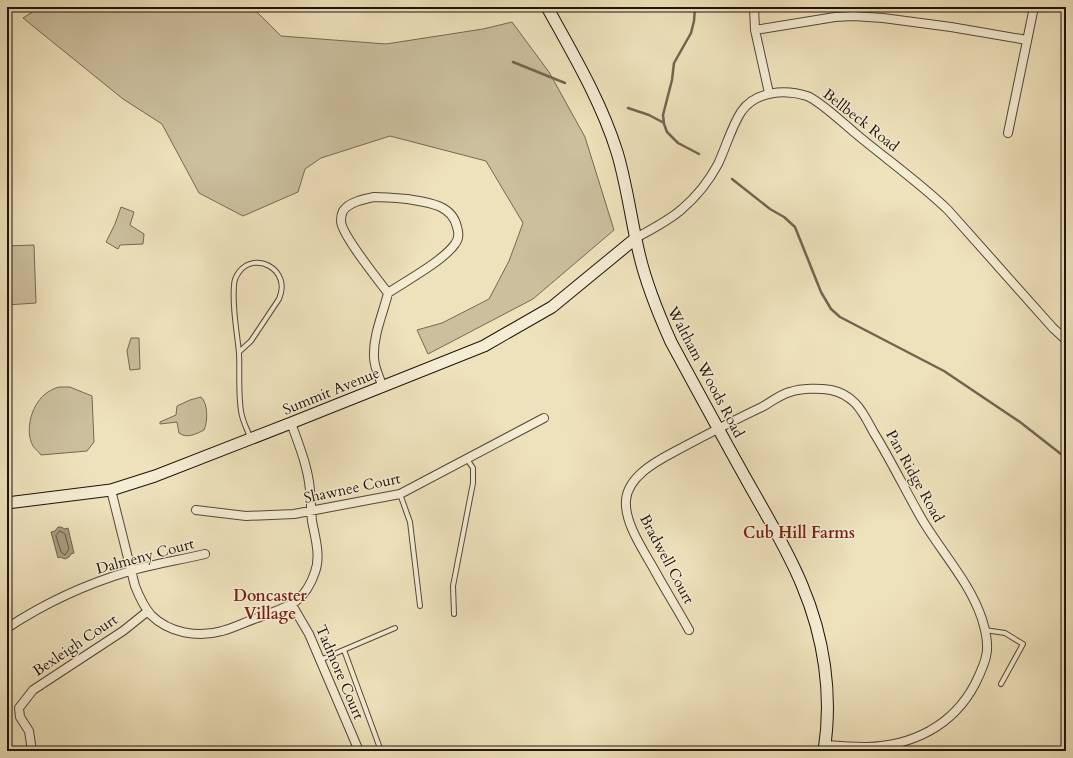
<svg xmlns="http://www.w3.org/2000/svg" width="1073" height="758" viewBox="0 0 1073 758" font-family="Cardo,serif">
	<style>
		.green { fill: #cbbf9e; stroke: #756954 }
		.water { fill: #a89c7f; stroke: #716550 }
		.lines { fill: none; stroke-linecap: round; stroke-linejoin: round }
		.shore { stroke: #645844; stroke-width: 1 }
		.stream { stroke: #716550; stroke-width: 2.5 }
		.lane-casing { stroke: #534736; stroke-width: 6 }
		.street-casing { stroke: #534736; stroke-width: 10 }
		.secondary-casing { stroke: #1f1309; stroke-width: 13 }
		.lane { stroke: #f4ecd3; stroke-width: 4 }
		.street { stroke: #f4ecd3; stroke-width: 8 }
		.secondary { stroke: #f4ecd3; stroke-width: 11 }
		.labels { text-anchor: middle; stroke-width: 3; stroke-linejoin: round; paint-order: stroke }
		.street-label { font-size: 15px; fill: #1f1309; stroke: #f4ecd3 }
		.neighbourhood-label { font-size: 16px; font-weight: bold; fill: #7a1f14; stroke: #f4ecd3 }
	</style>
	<rect width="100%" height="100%" fill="#eee2bc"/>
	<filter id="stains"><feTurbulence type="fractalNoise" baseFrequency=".005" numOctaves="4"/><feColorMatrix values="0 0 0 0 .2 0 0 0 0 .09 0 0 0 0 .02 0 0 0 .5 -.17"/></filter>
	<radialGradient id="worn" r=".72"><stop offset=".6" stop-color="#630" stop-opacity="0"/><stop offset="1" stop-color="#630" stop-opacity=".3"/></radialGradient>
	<path class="green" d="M 40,7 L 229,7 L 257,12 L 281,36 L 386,44 L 483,29 L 512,22 L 549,72 L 585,137 L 614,230 L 533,299 L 428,354 L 417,330 L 442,323 L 489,299 L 509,261 L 523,223 L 486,161 L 390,136 L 321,158 L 305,169 L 298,192 L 243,216 L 199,193 L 162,124 L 123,99 L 23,18 Z
		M 121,207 L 134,212 L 130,225 L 144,234 L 143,244 L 120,245 L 118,249 L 106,242 L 115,224 Z
		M 34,245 L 36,303 L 7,305 L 7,246 Z
		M 131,338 L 139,338 L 140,369 L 130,370 L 127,351 Z
		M 59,387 L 70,387 L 92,396 L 94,442 L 87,451 L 41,455 C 39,452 35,449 33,446 C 24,430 32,402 48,392 C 51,390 55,388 59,387 Z
		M 201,397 C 208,403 208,422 204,430 C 196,434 187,439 179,433 L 177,422 L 160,424 L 160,422 L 176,415 L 177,406 L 190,400 Z"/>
	<path class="water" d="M 58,527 L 61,527 L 65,529 L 68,528 L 74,553 L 71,554 L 69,557 L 65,559 L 60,557 L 58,558 L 51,532 L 55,531 Z"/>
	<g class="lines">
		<path class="shore" d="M 60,531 L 65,534 L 69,549 L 65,555 L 61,552 L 56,536 Z"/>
		<path class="stream" d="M 695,7 L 694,21 L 691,33 L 674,63 L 672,80 L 663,115 L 664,124 L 667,132 L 678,143 L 699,154
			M 513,62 L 565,83
			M 628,108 L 649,115 L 664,123
			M 732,179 L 770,209 L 784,217 L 795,227 L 821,292 L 831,309 L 840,317 L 944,371 L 1020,422 L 1066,458"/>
		<defs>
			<path id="lane" d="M 239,352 L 251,341 L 279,299 C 292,270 255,250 239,272 C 236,276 234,282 234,286 C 232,308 237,331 239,353 C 240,372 238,392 241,411 C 242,420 247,429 250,437
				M 400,494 L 410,522 L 420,606
				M 454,614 L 453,586 L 473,483 L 473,468 L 467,459
				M 985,630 L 1005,633 L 1023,644 L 1001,684
				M 344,650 L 381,751
				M 320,660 L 395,628"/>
			<path id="street" d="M 754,7 L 755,30 L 769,93
				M 755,30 L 835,17 L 853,16 L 883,18 L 951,27 L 1027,40
				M 1008,133 L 1034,7
				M 374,197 C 385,197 396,198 407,199 C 426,202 452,204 457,227 C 459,233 459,239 455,244 C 443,261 406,281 388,293 C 379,281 341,234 341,221 C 341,219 342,213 343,211 C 349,202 364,199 374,197 Z
				M 636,238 C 650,230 670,220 682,209 C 696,197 709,181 718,164 C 726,147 731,128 741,112 C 755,91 785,89 807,96 C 820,101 844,124 855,133 C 886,159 919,182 948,210 L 1053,328 L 1066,340
				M 383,387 C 379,377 374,367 374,357 C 373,335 383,314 388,293
				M 111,490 L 135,586 C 139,596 144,607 151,615 C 169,633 198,638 222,631 C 234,628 245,622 257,618 C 286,607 304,605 315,572 C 321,556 315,537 312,521 C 311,511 311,500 310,490 C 308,467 299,445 291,423
				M 196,510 L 246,516 L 294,514 L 400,494 L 544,418
				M 292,605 L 309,634 L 359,751
				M 7,628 C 45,603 86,584 130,571 C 154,564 180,560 205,554
				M 689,630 C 678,610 666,591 655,571 C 644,551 624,523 626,500 C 628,477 655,462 672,453 C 702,437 732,421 762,407 C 771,402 781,394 790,392 C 802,388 819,388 831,390 C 841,392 848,396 855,403 C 863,411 869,424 874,433 C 892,462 906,492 923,521 C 943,554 970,583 982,619 C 991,648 988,658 975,684 C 953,726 912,746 866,747 C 852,747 838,746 825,745
				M 32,751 L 29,731 L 20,717 L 19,708 L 33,690 L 123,631 L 148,611"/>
			<path id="secondary" d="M 547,7 C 573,54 601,101 617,152 C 627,185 631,220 639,253 C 646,284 658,313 671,342 C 697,390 723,438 750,486 C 768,518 788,551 802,585 C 824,637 833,695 824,751
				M 7,503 L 111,490 L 155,476 L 291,423 L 484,346 L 552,307 L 636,238"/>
		</defs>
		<use href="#lane" class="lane-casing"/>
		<use href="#street" class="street-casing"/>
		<use href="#secondary" class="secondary-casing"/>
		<use href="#lane" class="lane"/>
		<use href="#street" class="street"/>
		<use href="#secondary" class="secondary"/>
	</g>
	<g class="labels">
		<g class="street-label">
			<text transform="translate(861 120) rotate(38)" y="5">Bellbeck Road</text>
			<text transform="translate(706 372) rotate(62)" y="5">Waltham Woods Road</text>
			<text transform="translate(331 391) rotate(-22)" y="5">Summit Avenue</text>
			<text transform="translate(915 476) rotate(61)" y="5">Pan Ridge Road</text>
			<text transform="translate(352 488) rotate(-12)" y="5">Shawnee Court</text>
			<text transform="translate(145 556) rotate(-15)" y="5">Dalmeny Court</text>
			<text transform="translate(667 559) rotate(62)" y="5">Bradwell Court</text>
			<text transform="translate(75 645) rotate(-34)" y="5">Bexleigh Court</text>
			<text transform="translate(340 672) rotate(67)" y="5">Tadmore Court</text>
		</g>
		<g class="neighbourhood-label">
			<text x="799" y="538">Cub Hill Farms</text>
			<text x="270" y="601">Doncaster<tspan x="270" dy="18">Village</tspan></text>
		</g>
	</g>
	<rect width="1073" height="758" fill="none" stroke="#eee2bc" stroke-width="24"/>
	<rect x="8" y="8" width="1057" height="742" fill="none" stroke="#1f1309" stroke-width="2"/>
	<rect x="12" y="12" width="1049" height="734" fill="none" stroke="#1f1309"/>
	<rect width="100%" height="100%" filter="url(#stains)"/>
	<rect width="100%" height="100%" fill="url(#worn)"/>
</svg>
